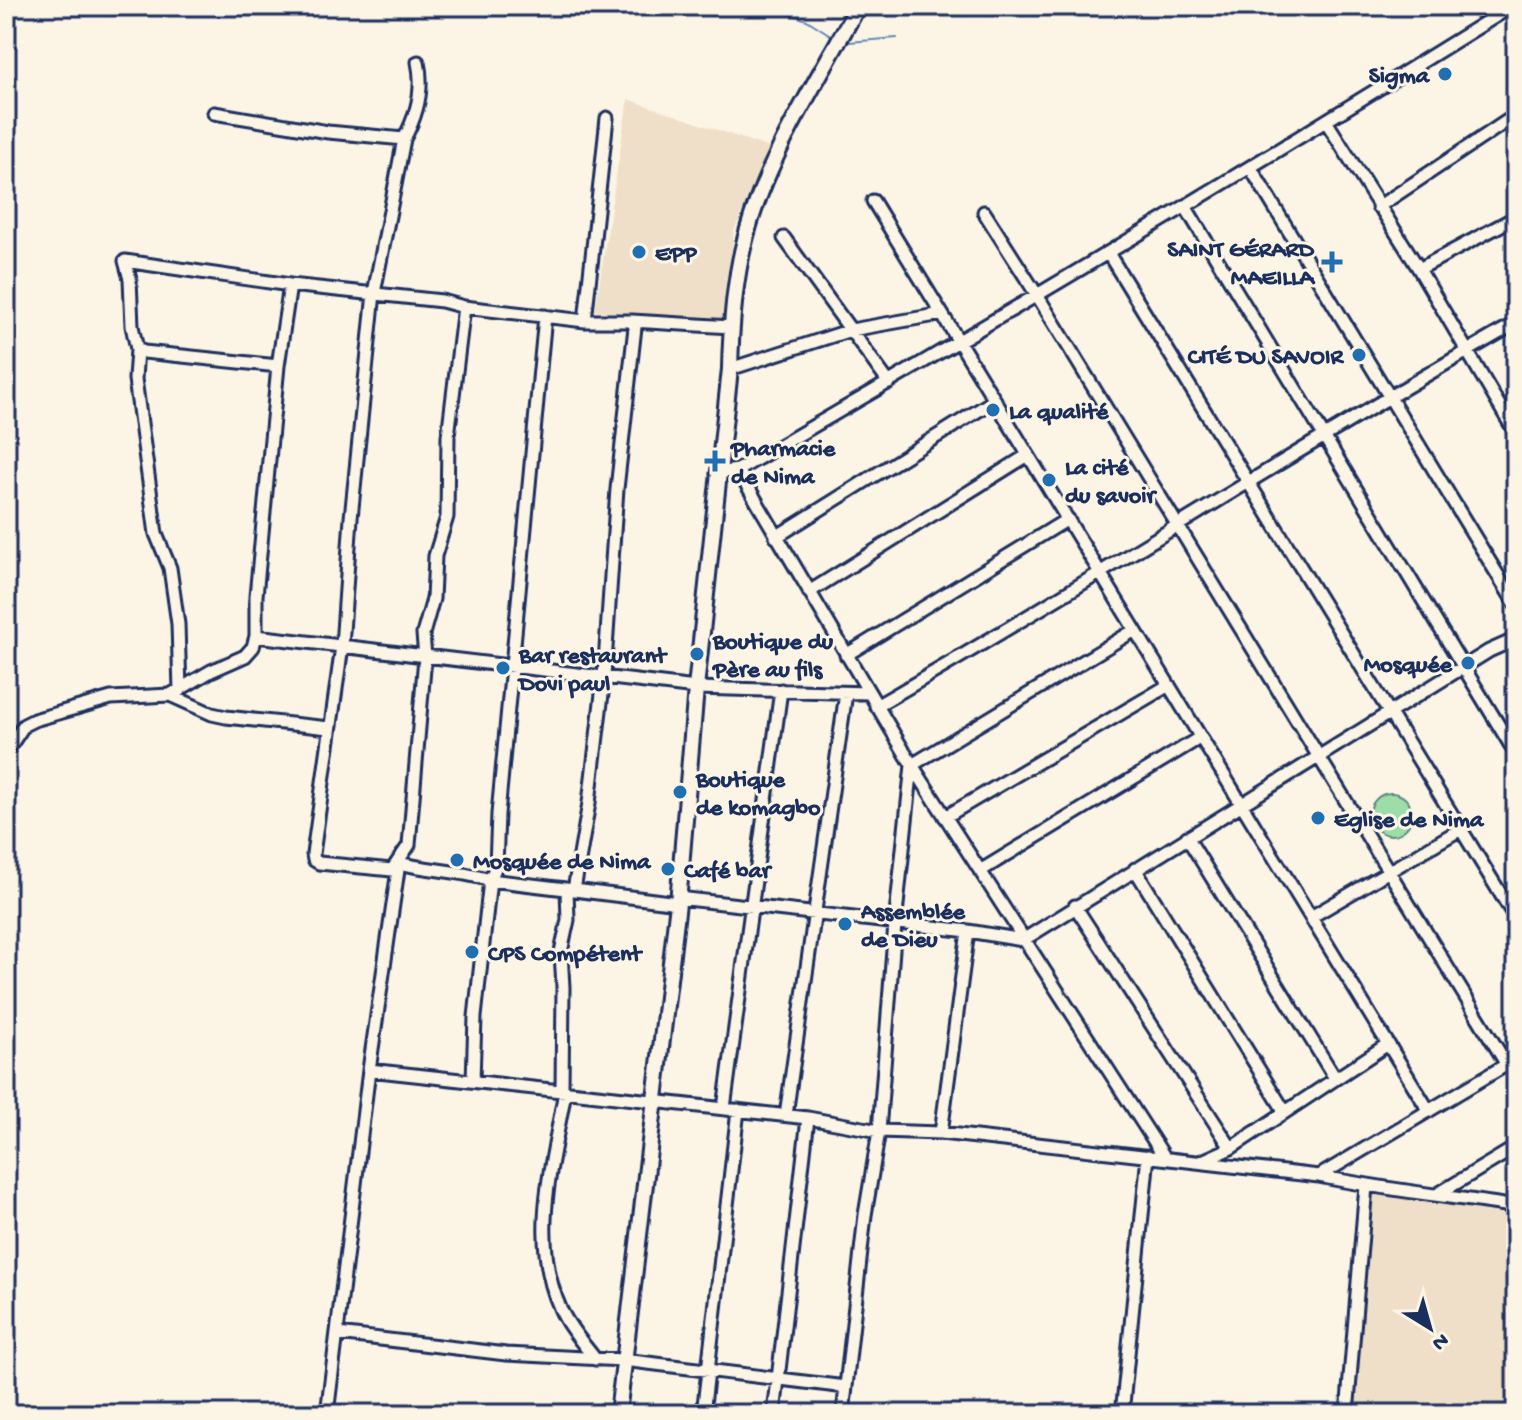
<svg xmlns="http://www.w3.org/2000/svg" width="1522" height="1420" viewBox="0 0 1522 1420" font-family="'Gochi Hand',sans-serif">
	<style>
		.built { fill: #f0dfc8 }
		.green { fill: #9ddea8; stroke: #5c8683; stroke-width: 2 }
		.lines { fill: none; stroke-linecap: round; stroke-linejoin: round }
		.stream { stroke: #5f88b3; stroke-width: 2 }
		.minor-casing { stroke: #1b2f5e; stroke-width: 17 }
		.major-casing { stroke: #1b2f5e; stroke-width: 20 }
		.minor { stroke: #fcf5e5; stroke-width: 11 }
		.major { stroke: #fcf5e5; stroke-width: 14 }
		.poi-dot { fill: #1f6fb2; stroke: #fcf5e5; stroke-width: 3 }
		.labels { text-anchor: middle; stroke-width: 6; stroke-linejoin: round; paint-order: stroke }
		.poi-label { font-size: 24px; font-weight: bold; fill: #1b2f5e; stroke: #fcf5e5; text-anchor: start }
	</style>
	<rect width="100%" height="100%" fill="#fcf5e5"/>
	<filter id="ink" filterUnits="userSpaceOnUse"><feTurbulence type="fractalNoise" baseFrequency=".0125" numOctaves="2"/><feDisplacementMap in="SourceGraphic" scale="16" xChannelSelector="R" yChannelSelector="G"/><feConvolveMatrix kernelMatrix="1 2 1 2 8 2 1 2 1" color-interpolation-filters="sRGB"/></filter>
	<g filter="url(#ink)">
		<path class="built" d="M 628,99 L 770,148 L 734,231 L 723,320 L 595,311 Z
			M 1357,1190 L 1516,1215 L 1516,1414 L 1344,1414 Z"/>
		<path class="green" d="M1370 814a21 21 0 1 1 42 0a21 21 0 1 1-42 0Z"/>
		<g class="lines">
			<path class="stream" d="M 766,6 L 807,20 L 832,36
				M 849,42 L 897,38"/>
			<defs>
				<path id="minor" d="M 418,62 C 424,89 417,115 404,139 L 374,293 L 351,518 L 342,646 L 313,854 L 314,860 L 319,863 L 392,870 L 409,845 L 425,657 L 423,634 L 433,599 L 435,556 L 447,517 L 448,436 L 464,307
					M 214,113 L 328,132 L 404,139
					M 1326,121 L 1419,269 L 1516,434
					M 1250,167 L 1516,605
					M 873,201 L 1429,1111
					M 1185,206 L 1516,754
					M 1378,207 L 1516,115
					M 984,212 L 1037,295 L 1507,1065
					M 784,238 L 889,383
					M 1108,253 L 1516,919
					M 1419,269 L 1516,217
					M 585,321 L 607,118
					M 632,321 L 635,327 L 617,489 L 604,677 L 589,803 L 574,890 L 678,903
					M 137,349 L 144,352 L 278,366
					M 730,369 L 851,330 L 942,314
					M 738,470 L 912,765 L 1165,1158
					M 717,473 L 738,470 C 998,320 1257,165 1512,6
					M 776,537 L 995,400
					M 809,592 L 1028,455
					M 256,636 L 696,688 L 868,693
					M 846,655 L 1068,519
					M 180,691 L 178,624 L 170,568 L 156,534 L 135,379 L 137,349 L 132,326 L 130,279 L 125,261 L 290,285 L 442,301 L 464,307 L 585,321 L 632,321 L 731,327
					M 170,695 L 212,714 L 226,717 L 329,728
					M 876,706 C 1092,582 1300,446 1516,323
					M 6,752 L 24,725 L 34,720 L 111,698 L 170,695 L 211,671 L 245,656 L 253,647 L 256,636 L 256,596 L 278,366 L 290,285
					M 945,817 L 1169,685
					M 1187,837 L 1335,1078
					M 1135,869 L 1285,1112
					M 980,871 L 1201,737
					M 678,898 L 968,931 L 1023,940 L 1489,651 L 1516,639
					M 1075,906 L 1231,1148
					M 1311,917 L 1461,829
					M 369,1070 L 808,1118 L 879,1131 L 941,1133 L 1319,1176 C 1384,1190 1450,1196 1516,1207
					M 473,1081 L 475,1017 L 490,880 L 574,890
					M 562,1090 L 563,987 L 561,952 L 568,920 L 567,890
					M 565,1091 C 553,1162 529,1238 560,1308 C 568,1327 583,1343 595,1359
					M 724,1108 L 781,690
					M 786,1115 L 846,693
					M 941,1133 L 968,931
					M 1200,1162 L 1231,1148 L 1388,1044
					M 1319,1176 L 1516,1059
					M 1438,1194 L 1516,1147
					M 338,1334 L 506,1354 L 623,1360 L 846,1387
					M 327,1414 L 369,1070 L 399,863 C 431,871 458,870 490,880 L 496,866 L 498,814 L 545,316
					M 703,1414 L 738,1110
					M 774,1414 L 808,1118
					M 843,1414 L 865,1215 L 879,1131 L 895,924 L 912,765 L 1135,630
					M 1122,1414 L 1148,1156
					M 1347,1414 L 1366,1186"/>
				<path id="major" d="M 618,1414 L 678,903 L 696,688 L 730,369 C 731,325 734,279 746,236 C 768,155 818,80 858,6"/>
			</defs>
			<use href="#minor" class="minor-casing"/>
			<use href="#major" class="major-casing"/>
			<use href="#minor" class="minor"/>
			<use href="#major" class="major"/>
		</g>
	</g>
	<g class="poi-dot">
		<circle cx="1445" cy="74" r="8"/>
		<circle cx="639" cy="252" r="8"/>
		<path d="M1328 250h8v8h8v8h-8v8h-8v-8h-8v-8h8z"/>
		<circle cx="1359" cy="355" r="8"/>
		<circle cx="993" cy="410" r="8"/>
		<path d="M711 449h8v8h8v8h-8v8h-8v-8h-8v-8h8z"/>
		<circle cx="1049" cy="480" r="8"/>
		<circle cx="697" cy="654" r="8"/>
		<circle cx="1468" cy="663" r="8"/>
		<circle cx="503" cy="668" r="8"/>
		<circle cx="680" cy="792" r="8"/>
		<circle cx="1318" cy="818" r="8"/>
		<circle cx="457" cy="860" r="8"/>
		<circle cx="668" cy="869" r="8"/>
		<circle cx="845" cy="924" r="8"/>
		<circle cx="472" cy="952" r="8"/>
	</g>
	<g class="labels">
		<g class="poi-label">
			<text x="1429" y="82" text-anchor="end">Sigma</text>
			<text x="1314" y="256" text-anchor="end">SAINT GÉRARD<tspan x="1314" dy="28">MAEILLA</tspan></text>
			<text x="655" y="260">EPP</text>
			<text x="1343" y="363" text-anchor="end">CITÉ DU SAVOIR</text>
			<text x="1009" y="418">La qualité</text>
			<text x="731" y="455">Pharmacie<tspan x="731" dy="28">de Nima</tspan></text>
			<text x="1065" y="474">La cité<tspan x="1065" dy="28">du savoir</tspan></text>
			<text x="713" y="648">Boutique du<tspan x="713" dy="28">Père au fils</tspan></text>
			<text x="519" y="662">Bar restaurant<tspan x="519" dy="28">Dovi paul</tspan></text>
			<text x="1452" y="671" text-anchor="end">Mosquée</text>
			<text x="696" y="786">Boutique<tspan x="696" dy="28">de komagbo</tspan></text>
			<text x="1334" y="826">Eglise de Nima</text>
			<text x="473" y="868">Mosquée de Nima</text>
			<text x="684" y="877">Café bar</text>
			<text x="861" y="918">Assemblée<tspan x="861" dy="28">de Dieu</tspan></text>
			<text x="488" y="960">CPS Compétent</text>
		</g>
	</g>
	<rect width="1522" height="1420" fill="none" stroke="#fcf5e5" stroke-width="32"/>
	<rect x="16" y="16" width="1490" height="1388" fill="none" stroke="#1b2f5e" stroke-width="3" filter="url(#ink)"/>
	<g transform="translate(1430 1328) rotate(143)" stroke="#fcf5e5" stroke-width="6" paint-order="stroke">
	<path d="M0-6L14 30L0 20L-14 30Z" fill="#1b2f5e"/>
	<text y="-12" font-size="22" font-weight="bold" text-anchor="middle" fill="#1b2f5e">N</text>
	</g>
</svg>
